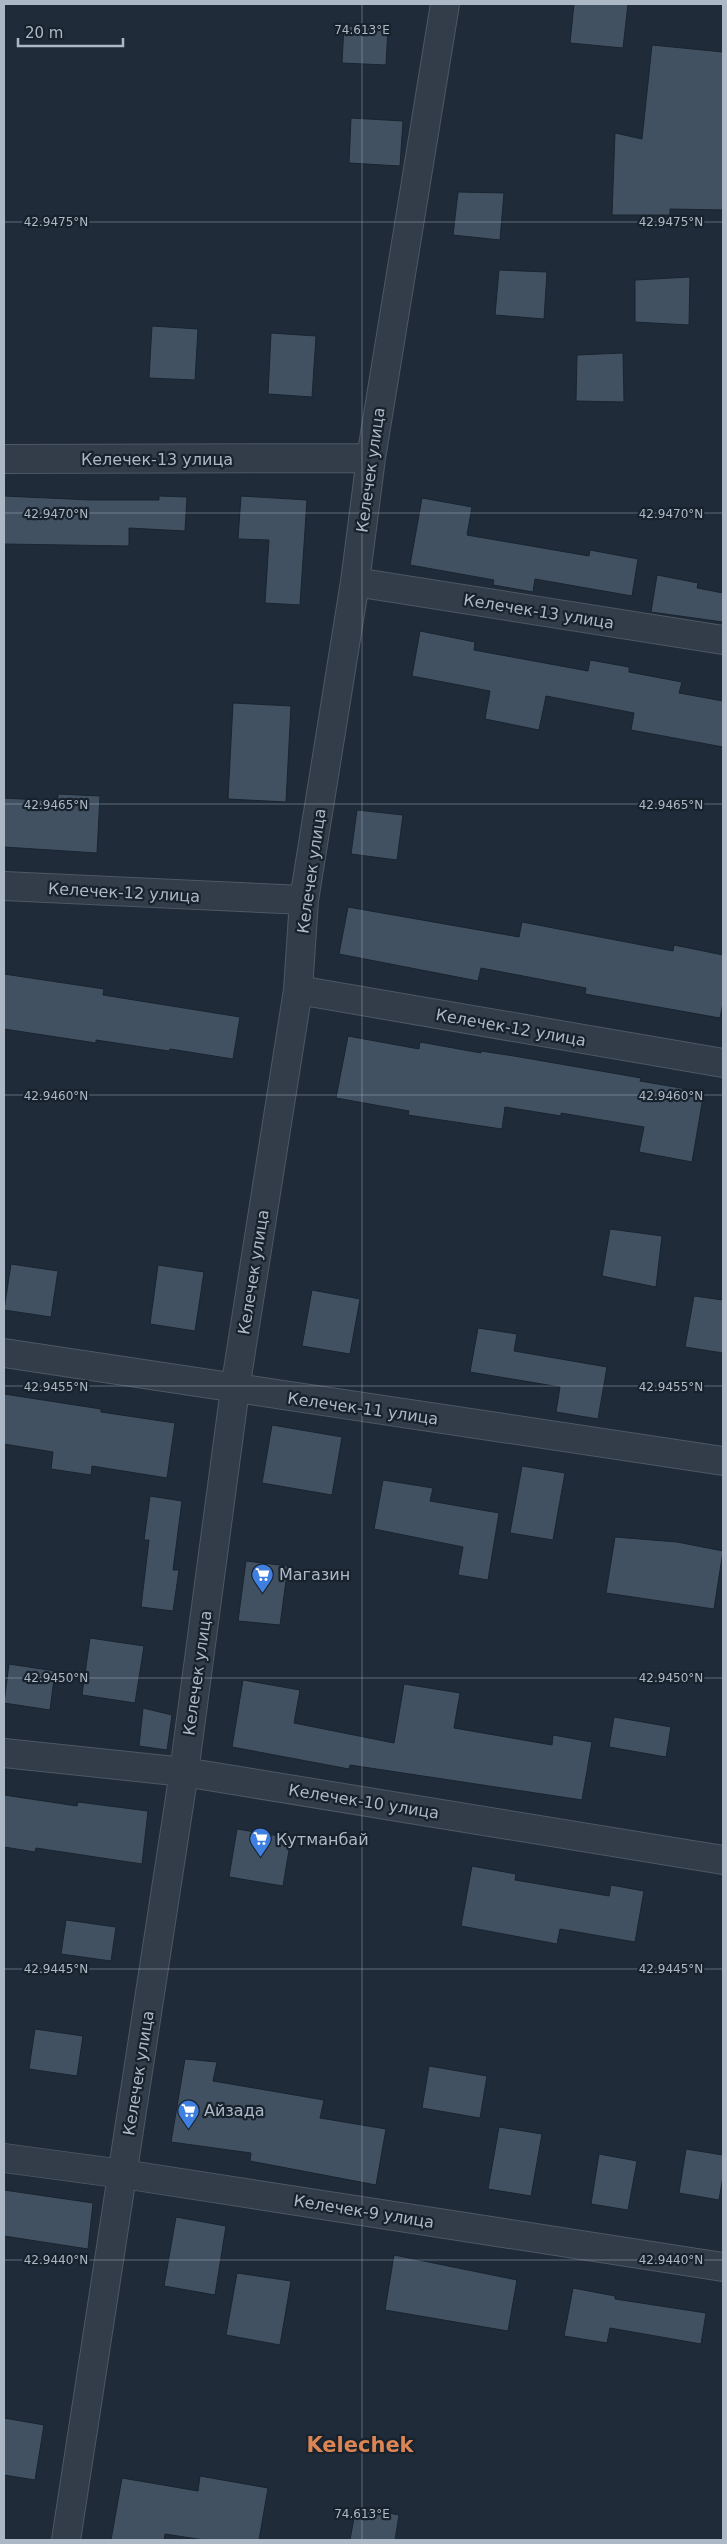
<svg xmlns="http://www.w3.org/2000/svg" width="727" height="2544" viewBox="0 0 727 2544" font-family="'DejaVu Sans',sans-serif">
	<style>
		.building { fill: #415161; stroke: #1a242f }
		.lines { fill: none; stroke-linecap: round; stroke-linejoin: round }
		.minor-casing { stroke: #4d5864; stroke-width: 30 }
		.minor { stroke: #323d49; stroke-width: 28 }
		.ticks { fill: none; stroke: #acb8c6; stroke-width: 1; stroke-opacity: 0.45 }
		.labels { text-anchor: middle; stroke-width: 4.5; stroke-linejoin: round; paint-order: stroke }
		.street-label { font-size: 16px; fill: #acb8c6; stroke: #18222d }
		.poi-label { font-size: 16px; fill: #acb8c6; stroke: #18222d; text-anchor: start }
		.district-label { font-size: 21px; font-weight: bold; fill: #da8553; stroke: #18222d }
		.ticks-label { font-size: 12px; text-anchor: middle; fill: #acb8c6; stroke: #18222d; stroke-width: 4.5; stroke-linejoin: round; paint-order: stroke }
	</style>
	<rect width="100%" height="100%" fill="#1f2b39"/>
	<path class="building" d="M 574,4 L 628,4 L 623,48 L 570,43 Z
		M 344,26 L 388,28 L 386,65 L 342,63 Z
		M 652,45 L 723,52 L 723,210 L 670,209 L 670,215 L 612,215 L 615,133 L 642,139 Z
		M 351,118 L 403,121 L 400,166 L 349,163 Z
		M 458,192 L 504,193 L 500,240 L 453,235 Z
		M 499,270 L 547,272 L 544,319 L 495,315 Z
		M 690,277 L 689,325 L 635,322 L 635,280 Z
		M 152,326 L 198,329 L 195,380 L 149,378 Z
		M 271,333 L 316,336 L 312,397 L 268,394 Z
		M 623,353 L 624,402 L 576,401 L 577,355 Z
		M 4,496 L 91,500 L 159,500 L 159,496 L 187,497 L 185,531 L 129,528 L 129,546 L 4,544 Z
		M 241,496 L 307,500 L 300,605 L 265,603 L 269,540 L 238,539 Z
		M 422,498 L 472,507 L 467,535 L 589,556 L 590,550 L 638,559 L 632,596 L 535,579 L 533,592 L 493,585 L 494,580 L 410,565 Z
		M 657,575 L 698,583 L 697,588 L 723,593 L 723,622 L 651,612 Z
		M 420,631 L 475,642 L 474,650 L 588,671 L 590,660 L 629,667 L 629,672 L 682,682 L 679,693 L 723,701 L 723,747 L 631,730 L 634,713 L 546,696 L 539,730 L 485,719 L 490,691 L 412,676 Z
		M 233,703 L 291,706 L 286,802 L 228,799 Z
		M 58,794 L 100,796 L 97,853 L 4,847 L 4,798 L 58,801 Z
		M 357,810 L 403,815 L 397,860 L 351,854 Z
		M 348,907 L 519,937 L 522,922 L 673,951 L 674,945 L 723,955 L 723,1003 L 720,1018 L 585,994 L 586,988 L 481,968 L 478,981 L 339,954 Z
		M 4,974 L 104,989 L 103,995 L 240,1017 L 233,1059 L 170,1049 L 169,1051 L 96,1040 L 96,1043 L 4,1029 Z
		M 348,1036 L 419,1049 L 420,1042 L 481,1053 L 481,1051 L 514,1056 L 641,1078 L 640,1081 L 704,1092 L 692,1162 L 639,1152 L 644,1127 L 561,1113 L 561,1116 L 505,1107 L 502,1129 L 408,1115 L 409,1111 L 336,1098 Z
		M 610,1229 L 662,1236 L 656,1287 L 602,1276 Z
		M 11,1264 L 58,1271 L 51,1317 L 4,1310 Z
		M 158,1265 L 204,1272 L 195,1331 L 150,1324 Z
		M 312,1290 L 360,1299 L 350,1354 L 302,1346 Z
		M 694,1296 L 723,1300 L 723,1353 L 685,1347 Z
		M 478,1328 L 517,1334 L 514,1351 L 607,1367 L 598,1419 L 556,1412 L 560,1387 L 470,1372 Z
		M 4,1394 L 101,1409 L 101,1412 L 175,1423 L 167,1478 L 92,1466 L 91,1475 L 51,1469 L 53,1452 L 4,1444 Z
		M 272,1425 L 342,1437 L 332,1495 L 262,1483 Z
		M 522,1466 L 565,1473 L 553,1540 L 510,1533 Z
		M 383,1480 L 433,1488 L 430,1501 L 499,1513 L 488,1580 L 458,1575 L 463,1547 L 374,1529 Z
		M 150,1496 L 182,1501 L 173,1570 L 179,1570 L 173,1611 L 141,1607 L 149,1540 L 144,1540 Z
		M 615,1537 L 677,1542 L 723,1551 L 714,1609 L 606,1593 Z
		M 246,1561 L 288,1566 L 280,1625 L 238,1621 Z
		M 90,1638 L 144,1646 L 135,1703 L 82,1695 Z
		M 9,1664 L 55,1671 L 50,1710 L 4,1703 Z
		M 243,1680 L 300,1690 L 294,1723 L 394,1743 L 404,1684 L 460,1693 L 454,1728 L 552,1745 L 553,1735 L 592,1742 L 582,1800 L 350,1765 L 349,1769 L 232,1747 Z
		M 143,1708 L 172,1715 L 167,1750 L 139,1746 Z
		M 614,1717 L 671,1727 L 666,1757 L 609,1747 Z
		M 4,1795 L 77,1806 L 78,1802 L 148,1811 L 142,1864 L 36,1848 L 35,1852 L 4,1847 Z
		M 237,1829 L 291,1838 L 283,1886 L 229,1877 Z
		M 472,1866 L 516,1874 L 515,1880 L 609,1896 L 611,1885 L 644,1891 L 635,1942 L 560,1929 L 557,1944 L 461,1926 Z
		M 66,1920 L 116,1927 L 111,1961 L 61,1954 Z
		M 35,2029 L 83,2036 L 77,2076 L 29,2069 Z
		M 185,2059 L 217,2062 L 213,2081 L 324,2100 L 320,2118 L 386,2129 L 376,2185 L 250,2161 L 251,2153 L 171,2142 Z
		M 429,2066 L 487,2076 L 480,2118 L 422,2108 Z
		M 499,2127 L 542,2134 L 531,2196 L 488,2189 Z
		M 686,2149 L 723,2155 L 723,2176 L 719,2200 L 679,2193 Z
		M 599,2154 L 637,2161 L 628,2210 L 591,2204 Z
		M 4,2190 L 93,2203 L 88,2249 L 4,2236 Z
		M 176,2217 L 226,2226 L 215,2295 L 164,2286 Z
		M 394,2255 L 517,2280 L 508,2331 L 385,2310 Z
		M 237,2273 L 291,2281 L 280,2345 L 226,2335 Z
		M 573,2288 L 615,2296 L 615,2299 L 706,2313 L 701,2344 L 610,2328 L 607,2343 L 564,2336 Z
		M 4,2418 L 44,2425 L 35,2480 L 4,2475 Z
		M 200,2476 L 268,2488 L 259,2540 L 204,2540 L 165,2534 L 164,2540 L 111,2540 L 122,2478 L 198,2491 Z
		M 356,2507 L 399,2515 L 395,2540 L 350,2540 Z"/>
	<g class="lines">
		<defs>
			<path id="minor" d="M 4,459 L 371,458
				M 355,582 L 723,640
				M 4,886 L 304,900
				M 298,990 L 723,1063
				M 4,1353 L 723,1461
				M 4,1753 L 184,1772 L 723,1860
				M 4,2158 L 123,2174 L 723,2267
				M 66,2540 L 184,1772 L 235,1389 L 298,990 L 304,900 L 355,582 L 371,458 L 445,4"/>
		</defs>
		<use href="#minor" class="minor-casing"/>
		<use href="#minor" class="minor"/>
	</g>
	<path class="ticks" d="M 362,4 L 362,2540M 4,222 L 723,222M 4,513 L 723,513M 4,804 L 723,804M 4,1095 L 723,1095M 4,1386 L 723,1386M 4,1678 L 723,1678M 4,1969 L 723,1969M 4,2260 L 723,2260"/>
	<defs>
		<symbol id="supermarket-pin" viewBox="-11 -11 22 30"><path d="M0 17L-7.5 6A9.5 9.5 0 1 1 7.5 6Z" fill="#3f7fe0" stroke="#18222d"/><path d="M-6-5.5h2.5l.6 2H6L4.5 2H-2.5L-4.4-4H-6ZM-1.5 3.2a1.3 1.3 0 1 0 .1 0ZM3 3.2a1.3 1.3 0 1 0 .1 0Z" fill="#fff"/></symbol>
	</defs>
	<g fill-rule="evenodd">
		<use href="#supermarket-pin" x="250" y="1562" width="25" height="34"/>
		<use href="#supermarket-pin" x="248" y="1826" width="25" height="34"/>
		<use href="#supermarket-pin" x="176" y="2098" width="25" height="34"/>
	</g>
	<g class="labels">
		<g class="street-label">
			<text x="157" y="465">Келечек-13 улица</text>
			<text transform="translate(370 470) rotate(-82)" y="6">Келечек улица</text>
			<text transform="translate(539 611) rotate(9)" y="6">Келечек-13 улица</text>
			<text transform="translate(311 871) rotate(-82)" y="6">Келечек улица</text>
			<text transform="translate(124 892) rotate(3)" y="6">Келечек-12 улица</text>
			<text transform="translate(511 1027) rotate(10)" y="6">Келечек-12 улица</text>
			<text transform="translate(253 1272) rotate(-81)" y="6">Келечек улица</text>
			<text transform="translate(363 1408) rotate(8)" y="6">Келечек-11 улица</text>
			<text transform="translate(197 1673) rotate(-82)" y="6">Келечек улица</text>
			<text transform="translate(364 1801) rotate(9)" y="6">Келечек-10 улица</text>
			<text transform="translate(138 2073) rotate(-81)" y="6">Келечек улица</text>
			<text transform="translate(364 2211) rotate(9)" y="6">Келечек-9 улица</text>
		</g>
		<g class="poi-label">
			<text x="279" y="1580">Магазин</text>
			<text x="276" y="1845">Кутманбай</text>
			<text x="204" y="2116">Айзада</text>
		</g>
		<g class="district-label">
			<text x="360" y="2452">Kelechek</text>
		</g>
	</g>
	<g class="ticks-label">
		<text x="362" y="34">74.613°E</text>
		<text x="56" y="226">42.9475°N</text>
		<text x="671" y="226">42.9475°N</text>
		<text x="56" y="518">42.9470°N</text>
		<text x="671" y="518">42.9470°N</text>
		<text x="56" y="809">42.9465°N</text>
		<text x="671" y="809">42.9465°N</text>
		<text x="56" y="1100">42.9460°N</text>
		<text x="671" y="1100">42.9460°N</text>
		<text x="56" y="1391">42.9455°N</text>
		<text x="671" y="1391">42.9455°N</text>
		<text x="56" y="1682">42.9450°N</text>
		<text x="671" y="1682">42.9450°N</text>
		<text x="56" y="1973">42.9445°N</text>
		<text x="671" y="1973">42.9445°N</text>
		<text x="56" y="2264">42.9440°N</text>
		<text x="671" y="2264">42.9440°N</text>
		<text x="362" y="2518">74.613°E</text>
	</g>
	<rect width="727" height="2544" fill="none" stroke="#acb8c6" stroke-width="10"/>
	<path d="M18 38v8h105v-8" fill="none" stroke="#acb8c6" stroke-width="2.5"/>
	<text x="25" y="38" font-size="15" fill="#acb8c6" stroke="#18222d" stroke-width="4" paint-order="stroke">20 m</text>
</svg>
